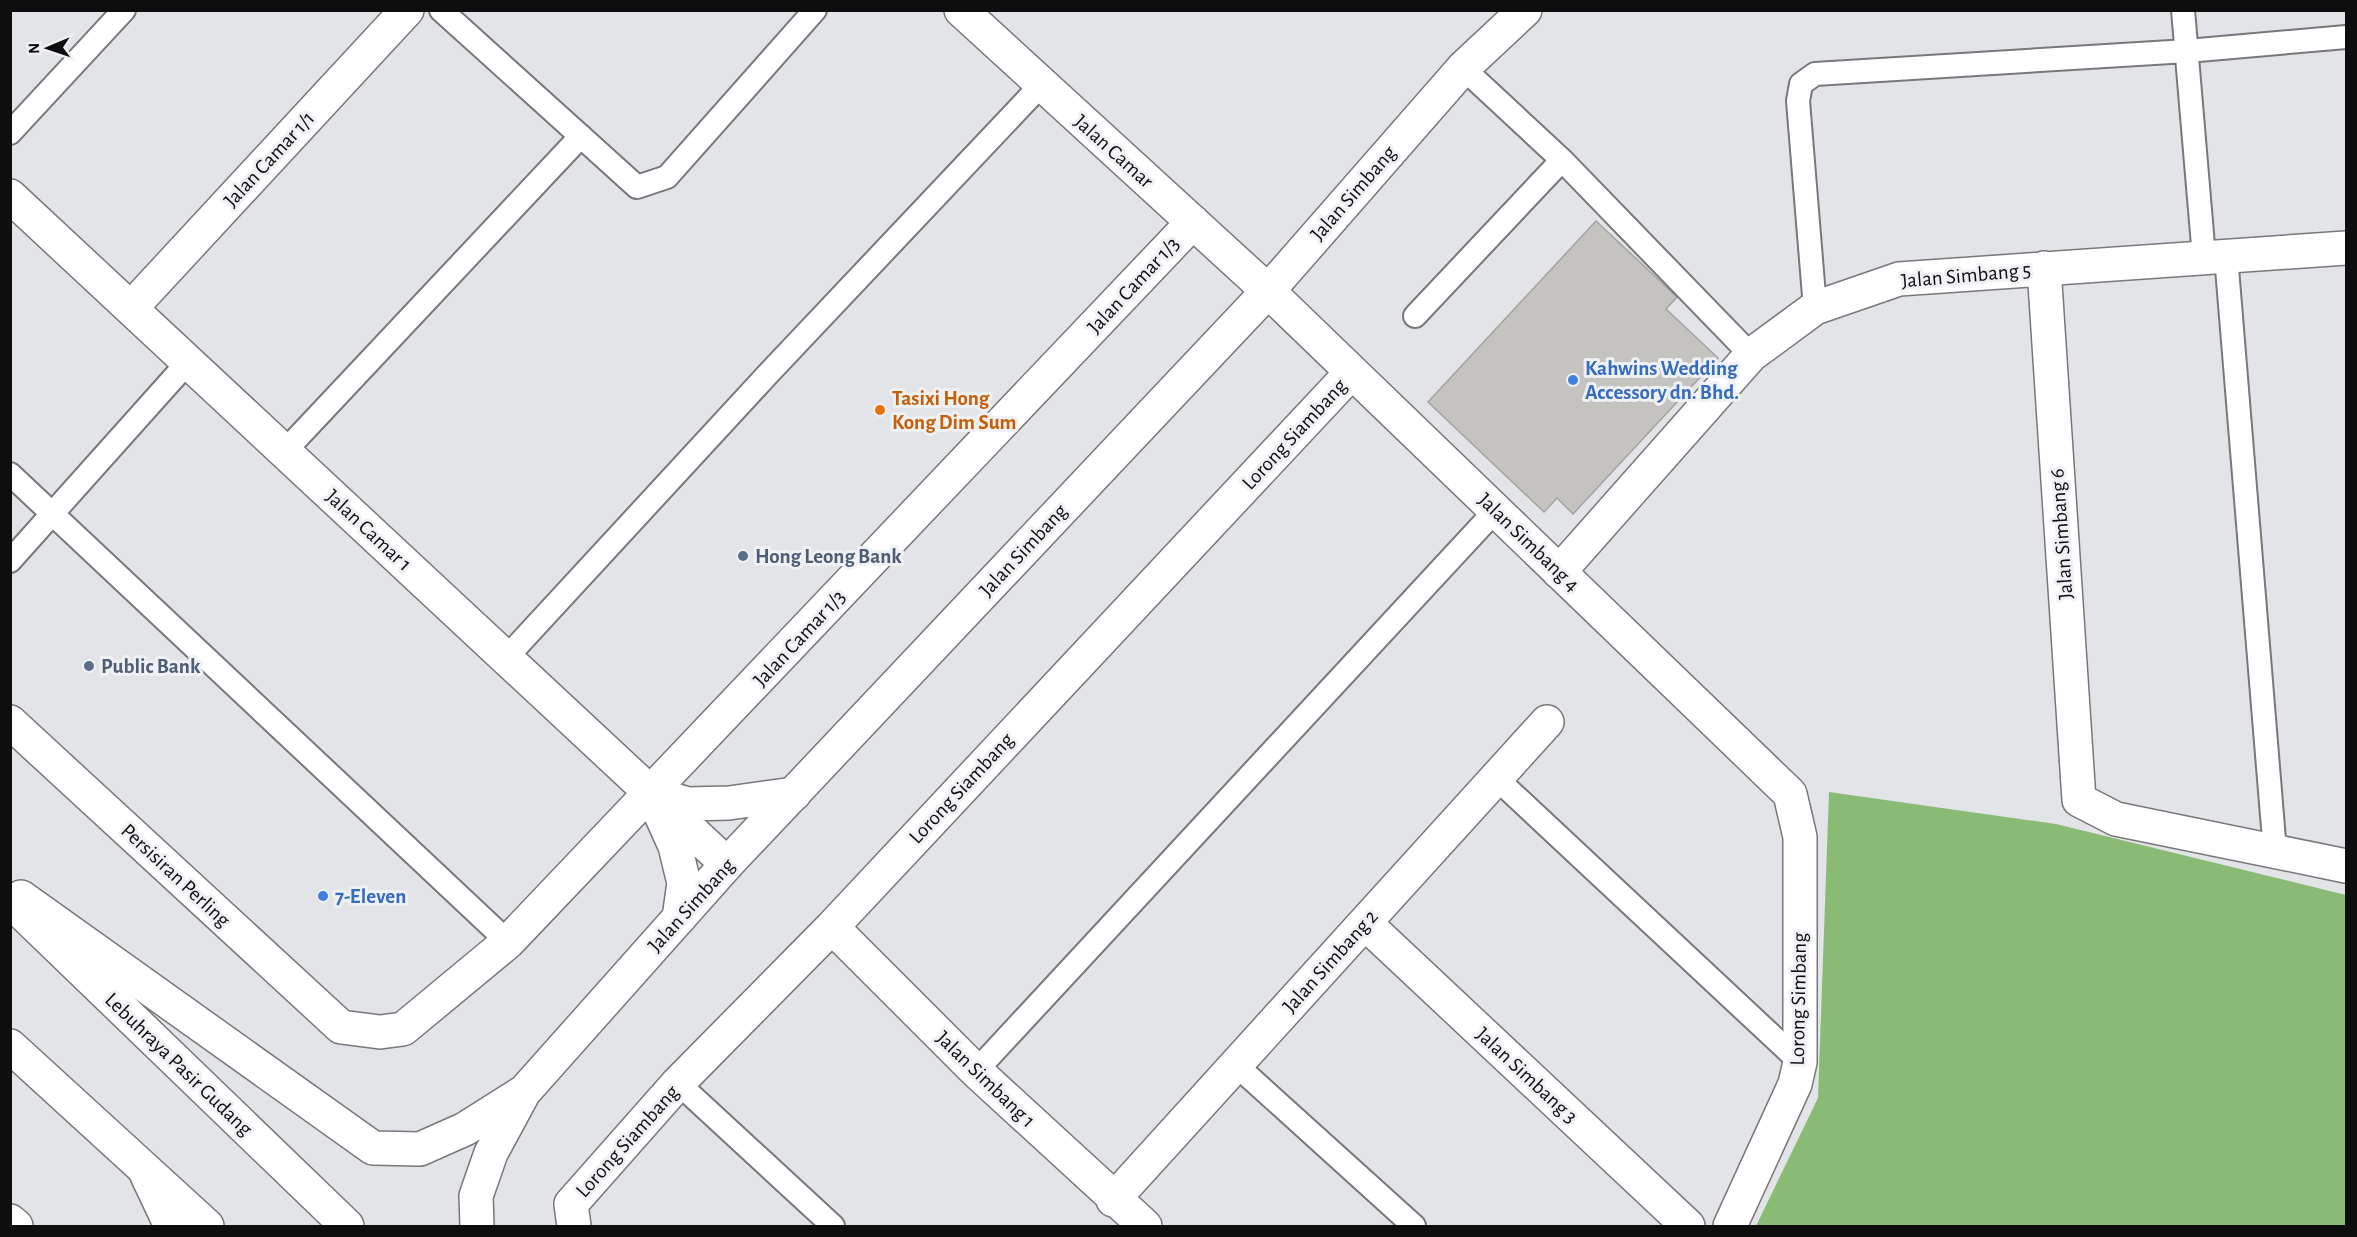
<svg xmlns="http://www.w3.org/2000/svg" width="2357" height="1237" viewBox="0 0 2357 1237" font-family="'Alegreya Sans',sans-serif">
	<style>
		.forest { fill: #8abb75 }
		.building { fill: #c5c3c0; stroke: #a5a2a0; stroke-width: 1.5 }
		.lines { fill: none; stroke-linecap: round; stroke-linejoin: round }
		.service-casing { stroke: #77787b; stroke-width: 26 }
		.minor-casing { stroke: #77787b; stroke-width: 36 }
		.tertiary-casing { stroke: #77787b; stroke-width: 36 }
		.trunk-casing { stroke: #77787b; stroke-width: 36 }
		.service { stroke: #fff; stroke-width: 22 }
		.minor { stroke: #fff; stroke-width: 33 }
		.tertiary { stroke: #fff; stroke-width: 33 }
		.trunk { stroke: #fff; stroke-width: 33 }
		.shop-dot { fill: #3f7fe0; stroke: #f0f1f5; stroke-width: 2 }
		.food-dot { fill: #e8710a; stroke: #f0f1f5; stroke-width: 2 }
		.service-dot { fill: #5c6f8a; stroke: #f0f1f5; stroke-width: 2 }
		.labels { text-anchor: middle; stroke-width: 6; stroke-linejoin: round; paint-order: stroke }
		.street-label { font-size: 21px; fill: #0e0e0f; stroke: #f0f1f5 }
		.shop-label { font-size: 21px; font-weight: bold; fill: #366cbe; stroke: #f0f1f5; text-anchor: start }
		.food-label { font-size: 21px; font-weight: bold; fill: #c56008; stroke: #f0f1f5; text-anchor: start }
		.service-label { font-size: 21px; font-weight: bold; fill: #4e5e75; stroke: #f0f1f5; text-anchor: start }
	</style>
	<rect width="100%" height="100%" fill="#e3e4e7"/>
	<path class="forest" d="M 1829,792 L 2056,824 L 2346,895 L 2346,1226 L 1756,1226 L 1818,1098 Z"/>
	<path class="building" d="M 1596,221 L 1677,297 L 1666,309 L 1718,358 L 1573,514 L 1557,498 L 1544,512 L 1428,402 Z"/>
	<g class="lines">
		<defs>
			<path id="service" d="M 441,10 L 637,187 L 667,177 L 815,10
				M 2183,10 L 2204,257
				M 1463,68 L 1562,160 L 1751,355
				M 10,133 L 124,10
				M 2226,256 L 2275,852
				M 1815,308 L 1798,101 L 1801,84 L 1815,74 L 2187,51 L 2346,37
				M 1415,316 L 1562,160
				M 284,452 L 581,136
				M 10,474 L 508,942
				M 10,561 L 188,362
				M 506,658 L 768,374 L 1042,84
				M 1496,778 L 1800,1062
				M 1236,1065 L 1414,1226
				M 976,1071 L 1496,510
				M 678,1083 L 833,1226"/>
			<path id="minor" d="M 961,10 L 1268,291 L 1790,794 L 1800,837 L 1800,1062 L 1795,1084 L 1730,1226
				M 10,196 L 727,864
				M 2044,268 L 2079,800 L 2116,819 L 2346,866
				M 131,308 L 407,10
				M 1559,572 L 1751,355 L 1815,308 L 1899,279 L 2346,248
				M 10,722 L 341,1027 L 380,1032 L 403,1029 L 508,942 L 1193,222
				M 654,794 L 688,804 L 729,803 L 794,794
				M 657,806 L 675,846 L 684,883 L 679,918
				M 1365,923 L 1688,1226
				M 832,927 L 976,1071 L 1145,1226
				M 1113,1200 L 1547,722
				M 10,1221 L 16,1226
				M 574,1226 L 571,1204 L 678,1083 L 832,927 L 1352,372"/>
			<path id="tertiary" d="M 21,897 L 373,1148 L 420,1149 L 465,1129 L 522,1093
				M 146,1173 L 171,1226
				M 477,1226 L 476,1196 L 491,1153 L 524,1092 L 727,864 L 1268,291 L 1463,68 L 1525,10"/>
			<path id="trunk" d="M 10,901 L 347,1226
				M 10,1046 L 207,1226"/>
		</defs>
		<use href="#service" class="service-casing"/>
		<use href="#minor" class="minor-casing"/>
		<use href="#tertiary" class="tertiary-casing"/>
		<use href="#trunk" class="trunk-casing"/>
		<use href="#service" class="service"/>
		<use href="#minor" class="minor"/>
		<use href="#tertiary" class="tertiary"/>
		<use href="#trunk" class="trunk"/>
	</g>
	<g class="shop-dot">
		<circle cx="1573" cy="380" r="6"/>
		<circle cx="323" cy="896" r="6"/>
	</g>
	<circle class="food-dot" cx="880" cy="410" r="6"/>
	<g class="service-dot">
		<circle cx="743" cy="556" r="6"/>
		<circle cx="89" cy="666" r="6"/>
	</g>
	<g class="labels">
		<g class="street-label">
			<text transform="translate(1114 151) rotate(42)" y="7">Jalan Camar</text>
			<text transform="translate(269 159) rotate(-47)" y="7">Jalan Camar 1/1</text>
			<text transform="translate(1353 193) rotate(-49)" y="7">Jalan Simbang</text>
			<text transform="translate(1966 275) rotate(-5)" y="7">Jalan Simbang 5</text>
			<text transform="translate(1133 285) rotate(-47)" y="7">Jalan Camar 1/3</text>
			<text transform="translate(1294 434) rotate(-47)" y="7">Lorong Siambang</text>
			<text transform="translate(369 530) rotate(43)" y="7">Jalan Camar 1</text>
			<text transform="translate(2061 534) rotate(-94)" y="7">Jalan Simbang 6</text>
			<text transform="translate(1529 542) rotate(44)" y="7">Jalan Simbang 4</text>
			<text transform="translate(1023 550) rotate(-47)" y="7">Jalan Simbang</text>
			<text transform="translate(799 638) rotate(-47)" y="7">Jalan Camar 1/3</text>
			<text transform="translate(961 788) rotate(-47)" y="7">Lorong Siambang</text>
			<text transform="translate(176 875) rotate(43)" y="7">Persisiran Perling</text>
			<text transform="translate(691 905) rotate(-48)" y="7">Jalan Simbang</text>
			<text transform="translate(1330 961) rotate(-48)" y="7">Jalan Simbang 2</text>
			<text transform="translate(1798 999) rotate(-89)" y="7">Lorong Simbang</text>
			<text transform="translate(179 1064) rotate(44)" y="7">Lebuhraya Pasir Gudang</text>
			<text transform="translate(1527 1075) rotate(43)" y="7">Jalan Simbang 3</text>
			<text transform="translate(986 1079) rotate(44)" y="7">Jalan Simbang 1</text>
			<text transform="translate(627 1141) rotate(-48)" y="7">Lorong Siambang</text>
		</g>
		<g class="shop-label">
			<text x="1585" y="375">Kahwins Wedding<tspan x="1585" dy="24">Accessory dn. Bhd.</tspan></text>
			<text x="335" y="903">7-Eleven</text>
		</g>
		<g class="food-label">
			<text x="892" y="405">Tasixi Hong<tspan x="892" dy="24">Kong Dim Sum</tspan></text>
		</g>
		<g class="service-label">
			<text x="755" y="563">Hong Leong Bank</text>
			<text x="101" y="673">Public Bank</text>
		</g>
	</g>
	<rect width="2357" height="1237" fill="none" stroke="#0e0e0f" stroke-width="24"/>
	<g transform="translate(48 48) rotate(268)" stroke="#f0f1f5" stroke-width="4.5" paint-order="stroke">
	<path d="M0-4.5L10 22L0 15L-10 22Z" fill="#0e0e0f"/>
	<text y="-9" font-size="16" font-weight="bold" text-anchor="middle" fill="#0e0e0f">N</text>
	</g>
</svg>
